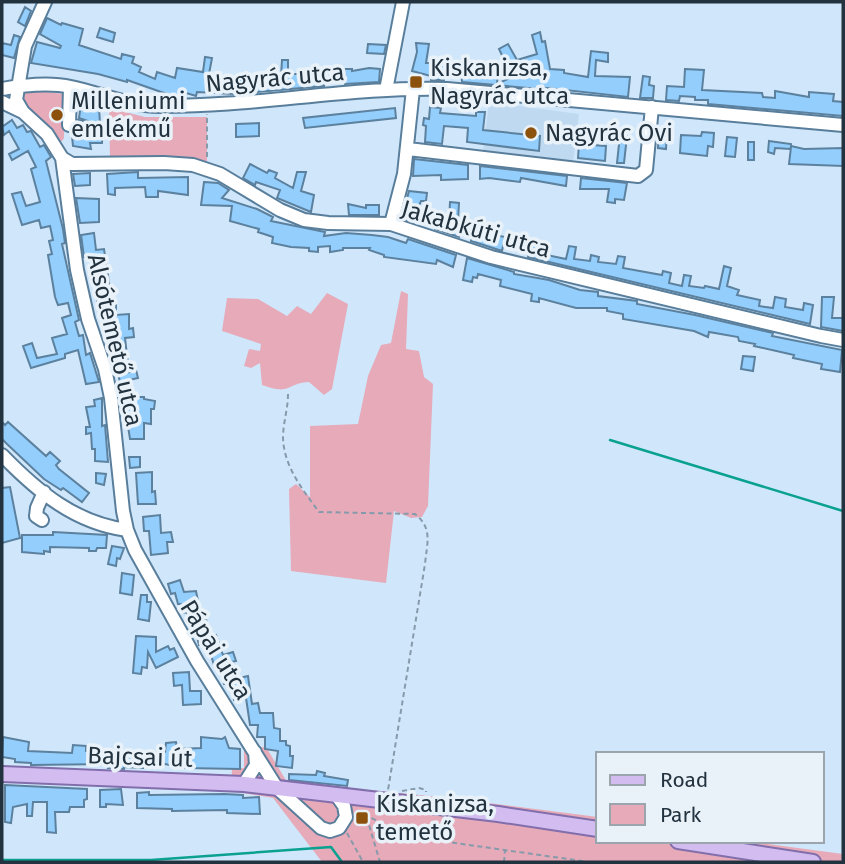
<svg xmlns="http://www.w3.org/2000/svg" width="845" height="864" viewBox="0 0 845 864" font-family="'Fira Sans',sans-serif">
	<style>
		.built { fill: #bed9f0 }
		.green { fill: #e6aab9 }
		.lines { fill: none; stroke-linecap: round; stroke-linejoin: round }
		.stream { stroke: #0ba191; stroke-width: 2.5 }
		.building { fill: #93cefd; stroke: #5c819e; stroke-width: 2 }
		.minor-casing { stroke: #597e9b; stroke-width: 16 }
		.major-casing { stroke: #816eab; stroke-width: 18 }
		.path { stroke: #869aaa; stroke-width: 2; stroke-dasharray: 5 3.5; stroke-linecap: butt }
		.minor { stroke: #fff; stroke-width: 12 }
		.major { stroke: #d2bcf0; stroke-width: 14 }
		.poi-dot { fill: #8c520d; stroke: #eaf2f9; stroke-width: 2.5 }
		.labels { text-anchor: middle; stroke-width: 7; stroke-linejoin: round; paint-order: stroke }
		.poi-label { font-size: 24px; fill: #22323e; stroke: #eaf2f9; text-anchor: start }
		.street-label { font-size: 24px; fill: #22323e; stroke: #eaf2f9 }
	</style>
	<rect width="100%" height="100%" fill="#d0e7fb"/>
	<path class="built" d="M 489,102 L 579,114 L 573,163 L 483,152 Z"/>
	<path class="green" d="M 27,90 L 65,94 L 64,138 L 62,141 L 57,141 L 22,104 L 22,93 Z
		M 109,108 L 145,117 L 207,117 L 207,161 L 110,158 Z
		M 401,291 L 408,294 L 406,349 L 419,351 L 424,377 L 433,384 L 428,506 L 422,517 L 411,518 L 394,511 L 386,583 L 291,571 L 289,489 L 296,484 L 310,497 L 310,426 L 358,424 L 368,376 L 381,345 L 391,343 Z
		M 327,293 L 348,304 L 332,389 L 324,395 L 309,382 C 286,383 292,396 262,385 L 260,363 L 251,368 L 244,366 L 249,349 L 260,351 L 261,344 L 222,331 L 227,298 L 258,299 L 287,316 L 297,306 L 311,314 Z
		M 266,747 L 287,782 L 440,797 L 598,817 L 598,841 L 746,841 L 843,854 L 843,862 L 322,862 L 273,798 L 231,791 L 232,769 L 244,768 L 244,748 Z"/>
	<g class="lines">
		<path class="stream" d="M 610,440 L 843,511
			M 2,860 L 151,860 L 331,847 L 342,862"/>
	</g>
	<path class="building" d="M 25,7 L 31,11 L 25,26 L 18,22 Z
		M 47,18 L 61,25 L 62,23 L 83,29 L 79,45 L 121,59 L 122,54 L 134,57 L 132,63 L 141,67 L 139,72 L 155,79 L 157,72 L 175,78 L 177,68 L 203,72 L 205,57 L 212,58 L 209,74 L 221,74 L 221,79 L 237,81 L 237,78 L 257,78 L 257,75 L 281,76 L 282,60 L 288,60 L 288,74 L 324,74 L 324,86 L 234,94 L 197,92 L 196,96 L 183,92 L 182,97 L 164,93 L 127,80 L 127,82 L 98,74 L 31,63 L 37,42 L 60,48 L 61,46 L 40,34 Z
		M 100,28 L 115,33 L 113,42 L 97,37 Z
		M 540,32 L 542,42 L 545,41 L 550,69 L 564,70 L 564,73 L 588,77 L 591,51 L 608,53 L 608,62 L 596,60 L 595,76 L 630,77 L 628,97 L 539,87 L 539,89 L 462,82 L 461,64 L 471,64 L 471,71 L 498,72 L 497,84 L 512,77 L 499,49 L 508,44 L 517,60 L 537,54 L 532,35 Z
		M 14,35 L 20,37 L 14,58 L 2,55 L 2,43 L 11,45 Z
		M 416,43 L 429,44 L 426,63 L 445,63 L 444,80 L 431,80 L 431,76 L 412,71 L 417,52 Z
		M 368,44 L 386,45 L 384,54 L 367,53 Z
		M 369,68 L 380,69 L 379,82 L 345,84 L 344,69 L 352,69 L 352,71 Z
		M 685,69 L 704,70 L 702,90 L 762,93 L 763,97 L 775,98 L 775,91 L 809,97 L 809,92 L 834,94 L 833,101 L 843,102 L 843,116 L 708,104 L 708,100 L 695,100 L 695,97 L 680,96 L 679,101 L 666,100 L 667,86 L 684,87 Z
		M 643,76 L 650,77 L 649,85 L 654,86 L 653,98 L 640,98 Z
		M 81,104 L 99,107 L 100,124 L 103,124 L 102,143 L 90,143 L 91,149 L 73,146 L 72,136 L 86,136 L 92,129 L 88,121 L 79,118 Z
		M 430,107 L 441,108 L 440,113 L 476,116 L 476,112 L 485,112 L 483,130 L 540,136 L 539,151 L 467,142 L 468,128 L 444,126 L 442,144 L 425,142 L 426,126 L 423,125 L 424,118 L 429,119 Z
		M 395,108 L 396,118 L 305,128 L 303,118 Z
		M 12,120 L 17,128 L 23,125 L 27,132 L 31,131 L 40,147 L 44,145 L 51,157 L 46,161 L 63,229 L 65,243 L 62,244 L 79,320 L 75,322 L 79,336 L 83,335 L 86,355 L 90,353 L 99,382 L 86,384 L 78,350 L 65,354 L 65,358 L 31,368 L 23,346 L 32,343 L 37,358 L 57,354 L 52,338 L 67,334 L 62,318 L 71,315 L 68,303 L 58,305 L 55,297 L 48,255 L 52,254 L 49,241 L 53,240 L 50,226 L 41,228 L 39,220 L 22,225 L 12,194 L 21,192 L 26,206 L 40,202 L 31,169 L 36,167 L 28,151 L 12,160 L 9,154 L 19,149 L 9,131 L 4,135 L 2,127 Z
		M 259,123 L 259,136 L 236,137 L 236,124 Z
		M 659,129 L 667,129 L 666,149 L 658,148 Z
		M 702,132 L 714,133 L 713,147 L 708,146 L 707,156 L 680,153 L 681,135 L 701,136 Z
		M 620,135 L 627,136 L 624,163 L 617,163 Z
		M 727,137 L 737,138 L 735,157 L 725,156 Z
		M 769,141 L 791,144 L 791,146 L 804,149 L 843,148 L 843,166 L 789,164 L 791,147 L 790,149 L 775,148 L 774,154 L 768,152 Z
		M 748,142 L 754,142 L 754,160 L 748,160 Z
		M 579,144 L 606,146 L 605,161 L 578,158 Z
		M 414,159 L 468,165 L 468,179 L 441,180 L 441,175 L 413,176 Z
		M 250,164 L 267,173 L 269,170 L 277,173 L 275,178 L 293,188 L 297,172 L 306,172 L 301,191 L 314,195 L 311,212 L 277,198 L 280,190 L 256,182 L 255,185 L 243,178 Z
		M 480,166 L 567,176 L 566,186 L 521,178 L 520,182 L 489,178 L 480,179 Z
		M 138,172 L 138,178 L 188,177 L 188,195 L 158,191 L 158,197 L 146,197 L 145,187 L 115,188 L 115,195 L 108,194 L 107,174 Z
		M 90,173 L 90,185 L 75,186 L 73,174 Z
		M 581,178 L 627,183 L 624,200 L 615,199 L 615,203 L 607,202 L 609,189 L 580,189 Z
		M 204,182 L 218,183 L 229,190 L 222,198 L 257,209 L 273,217 L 271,221 L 325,232 L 324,236 L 346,233 L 372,235 L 388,237 L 406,243 L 408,239 L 456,255 L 453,267 L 437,260 L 436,264 L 384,257 L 384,255 L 369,250 L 370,248 L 343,248 L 343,250 L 330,252 L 330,246 L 318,247 L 318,252 L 309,251 L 309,248 L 291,247 L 272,243 L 273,237 L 258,232 L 259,229 L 230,221 L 232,206 L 201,205 Z
		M 409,191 L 427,193 L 426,201 L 421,201 L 412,222 L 402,218 Z
		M 76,198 L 99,199 L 99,222 L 80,223 Z
		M 450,202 L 459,203 L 458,221 L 462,222 L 459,237 L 435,229 L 437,218 L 449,220 Z
		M 348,204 L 366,208 L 366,205 L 379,205 L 379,215 L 349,215 Z
		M 474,231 L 505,237 L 502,251 L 471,241 Z
		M 94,233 L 96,250 L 104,249 L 112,302 L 116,301 L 116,315 L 129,314 L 129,329 L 133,328 L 134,337 L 125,338 L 129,372 L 136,370 L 138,378 L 120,382 L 106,322 L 104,322 L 103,314 L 99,314 L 91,256 L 84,257 L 81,235 Z
		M 530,244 L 543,246 L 542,254 L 566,259 L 569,246 L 576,247 L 574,259 L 590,261 L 591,255 L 599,257 L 598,262 L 616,264 L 618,256 L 625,257 L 623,268 L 662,275 L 663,271 L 671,273 L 669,283 L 682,286 L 684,275 L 691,276 L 689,286 L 704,288 L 705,286 L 719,289 L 724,266 L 731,268 L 727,286 L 739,290 L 737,295 L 760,300 L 759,306 L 773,308 L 775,297 L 786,299 L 785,307 L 803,310 L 804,303 L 813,305 L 810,324 L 528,257 Z
		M 467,258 L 514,272 L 514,274 L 549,280 L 580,290 L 598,292 L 598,296 L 637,301 L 637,304 L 695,315 L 773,333 L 772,336 L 842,350 L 840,372 L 821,369 L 822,364 L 793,358 L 794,355 L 754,346 L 755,344 L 739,341 L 738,337 L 709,332 L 708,337 L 694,331 L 623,319 L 623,314 L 607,311 L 607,308 L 576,308 L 539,298 L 539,302 L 531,301 L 532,294 L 500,286 L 501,280 L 478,274 L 477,278 L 473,277 L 472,282 L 463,280 Z
		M 822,297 L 834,297 L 832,318 L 843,318 L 843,331 L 821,327 Z
		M 743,356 L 755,357 L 753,371 L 741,369 Z
		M 133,397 L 144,397 L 144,399 L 155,401 L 154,409 L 151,409 L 151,424 L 144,423 L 144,439 L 130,439 L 125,407 L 126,398 L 133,399 Z
		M 102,398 L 102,426 L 105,425 L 108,462 L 95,461 L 95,449 L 92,449 L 91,433 L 86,434 L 86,427 L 90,427 L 86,407 L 95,406 L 94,400 Z
		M 2,422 L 5,425 L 8,422 L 46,456 L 50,452 L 60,461 L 56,465 L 59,469 L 89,493 L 82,502 L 63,488 L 61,490 L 44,479 L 7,444 L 2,439 Z
		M 129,457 L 140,457 L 140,467 L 130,468 Z
		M 152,472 L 152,492 L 155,491 L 156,504 L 138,504 L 136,473 Z
		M 96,473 L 106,474 L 104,485 L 96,483 Z
		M 10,487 L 20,538 L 2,543 L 2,488 Z
		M 160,515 L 161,533 L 171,532 L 173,542 L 167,542 L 168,553 L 151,555 L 149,531 L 144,531 L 143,517 Z
		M 53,532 L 107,535 L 106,548 L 97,548 L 96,551 L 89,551 L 89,548 L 50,547 L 50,552 L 44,551 L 44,554 L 22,552 L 22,535 L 53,535 Z
		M 112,546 L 124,548 L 120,559 L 117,558 L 116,566 L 108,564 Z
		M 122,573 L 134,575 L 132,595 L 120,593 Z
		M 180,580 L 184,592 L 196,591 L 202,620 L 206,619 L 210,637 L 216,635 L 223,655 L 233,652 L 236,661 L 231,662 L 235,679 L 248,676 L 252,704 L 258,703 L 260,713 L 273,713 L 274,728 L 280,729 L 280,741 L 286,741 L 286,745 L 290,746 L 290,756 L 293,756 L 292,768 L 276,766 L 278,751 L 265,749 L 265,737 L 257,737 L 258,725 L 250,725 L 246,698 L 234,700 L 232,683 L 224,684 L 221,666 L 215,668 L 207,643 L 199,645 L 195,629 L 190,629 L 187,612 L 183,613 L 181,604 L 178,604 L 175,593 L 171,594 L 168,584 Z
		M 141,595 L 147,595 L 147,602 L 151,602 L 149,621 L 138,619 Z
		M 136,636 L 156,637 L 156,652 L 168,646 L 170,650 L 174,648 L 178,657 L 156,668 L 148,652 L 147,668 L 142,667 L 141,674 L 133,673 Z
		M 189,672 L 190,691 L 201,691 L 201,704 L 183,705 L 182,685 L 174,686 L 173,673 Z
		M 3,737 L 29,742 L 28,751 L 72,753 L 73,745 L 86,746 L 86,751 L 148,753 L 165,752 L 166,743 L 176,742 L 177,749 L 201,748 L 201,737 L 222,739 L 225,737 L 229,748 L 240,749 L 240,769 L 184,768 L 165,764 L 143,765 L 143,768 L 124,767 L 124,769 L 108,768 L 109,764 L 31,765 L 31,763 L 15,762 L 15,759 L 2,757 Z
		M 317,771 L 325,773 L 324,776 L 348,780 L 347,786 L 289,780 L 289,774 L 316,775 Z
		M 5,785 L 87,789 L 87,799 L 84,800 L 84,807 L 70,807 L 69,812 L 55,812 L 56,833 L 47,832 L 47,802 L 33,802 L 32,816 L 27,816 L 27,804 L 13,807 L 11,823 L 5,822 Z
		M 121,789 L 123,805 L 106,804 L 106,807 L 100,807 L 100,790 Z
		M 149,792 L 149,795 L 224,794 L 243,795 L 243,798 L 259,797 L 260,814 L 227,813 L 227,810 L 172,811 L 172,809 L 137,808 L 137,793 Z"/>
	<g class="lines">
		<defs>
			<path id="minor" d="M 45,2 L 25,46 L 16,100 L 23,112 L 47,134 L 62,158 L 72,164 L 164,163 L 193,165 L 220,174 L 280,210 L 304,220 L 328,223 L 391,224 L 491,257 L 821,336 L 843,340
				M 70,87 L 69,125 L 83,128
				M 2,89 C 24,85 48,82 71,87 C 100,93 128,106 159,106 C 255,107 351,86 447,89 L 843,125
				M 386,90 L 403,2
				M 2,102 L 23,112
				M 408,149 L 638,176 L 646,170 L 652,107
				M 62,158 L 77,270 L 88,319 L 105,369 L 111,398 L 123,511 L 127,530 L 135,550 L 197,661 L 277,788 L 321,828 L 330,831 L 339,828 L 346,817 L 344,806 L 337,796
				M 391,224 L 404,174 L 413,89
				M 2,455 C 38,492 75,523 127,530
				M 42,520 L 36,516 L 37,508 L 44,492
				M 244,784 L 256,765 L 255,752"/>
			<path id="major" d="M 2,774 L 244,784 L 498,814 L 598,829
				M 678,841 L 813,862"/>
		</defs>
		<use href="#minor" class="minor-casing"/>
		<use href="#major" class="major-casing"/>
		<path class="path" d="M 207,157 L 207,114
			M 288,394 C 288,409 283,423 283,438 C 284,467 303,490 319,512 L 415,514 C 433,528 427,543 425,564 L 388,790
			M 402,791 L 419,788 L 426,790 L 426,792
			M 356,811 L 406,834 L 420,838 L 589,862
			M 369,817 L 369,825 L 380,862
			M 347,833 L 363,862
			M 504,862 L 505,850"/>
		<use href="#minor" class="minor"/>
		<use href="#major" class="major"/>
	</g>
	<g class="poi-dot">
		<rect x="409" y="75" width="14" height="14" rx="3.5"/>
		<circle cx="57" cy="115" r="7"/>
		<circle cx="531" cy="133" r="7"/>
		<rect x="355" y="811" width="14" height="14" rx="3.5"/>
	</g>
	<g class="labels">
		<g class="poi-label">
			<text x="430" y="76">Kiskanizsa,<tspan x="430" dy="28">Nagyrác utca</tspan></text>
			<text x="71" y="109">Milleniumi<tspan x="71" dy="28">emlékmű</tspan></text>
			<text x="545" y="141">Nagyrác Ovi</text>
			<text x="376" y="812">Kiskanizsa,<tspan x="376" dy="28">temető</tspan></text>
		</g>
		<g class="street-label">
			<text transform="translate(275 78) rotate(-5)" y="8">Nagyrác utca</text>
			<text transform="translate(476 229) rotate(16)" y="8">Jakabkúti utca</text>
			<text transform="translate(115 340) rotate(77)" y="8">Alsótemető utca</text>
			<text transform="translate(216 650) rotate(58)" y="8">Pápai utca</text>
			<text transform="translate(140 757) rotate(2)" y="8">Bajcsai út</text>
		</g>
	</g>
	<rect width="845" height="864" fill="none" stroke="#22323e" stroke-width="7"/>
	<rect x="596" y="752" width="228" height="91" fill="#eaf2f9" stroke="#9aa5ae" stroke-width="2"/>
	<rect x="610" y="775" width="35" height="10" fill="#d2bcf0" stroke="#9aa5ae" stroke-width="2"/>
	<text x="660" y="787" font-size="21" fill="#22323e">Road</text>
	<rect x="610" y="804" width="35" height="21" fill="#e6aab9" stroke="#9aa5ae" stroke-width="2"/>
	<text x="660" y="822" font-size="21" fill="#22323e">Park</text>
</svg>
